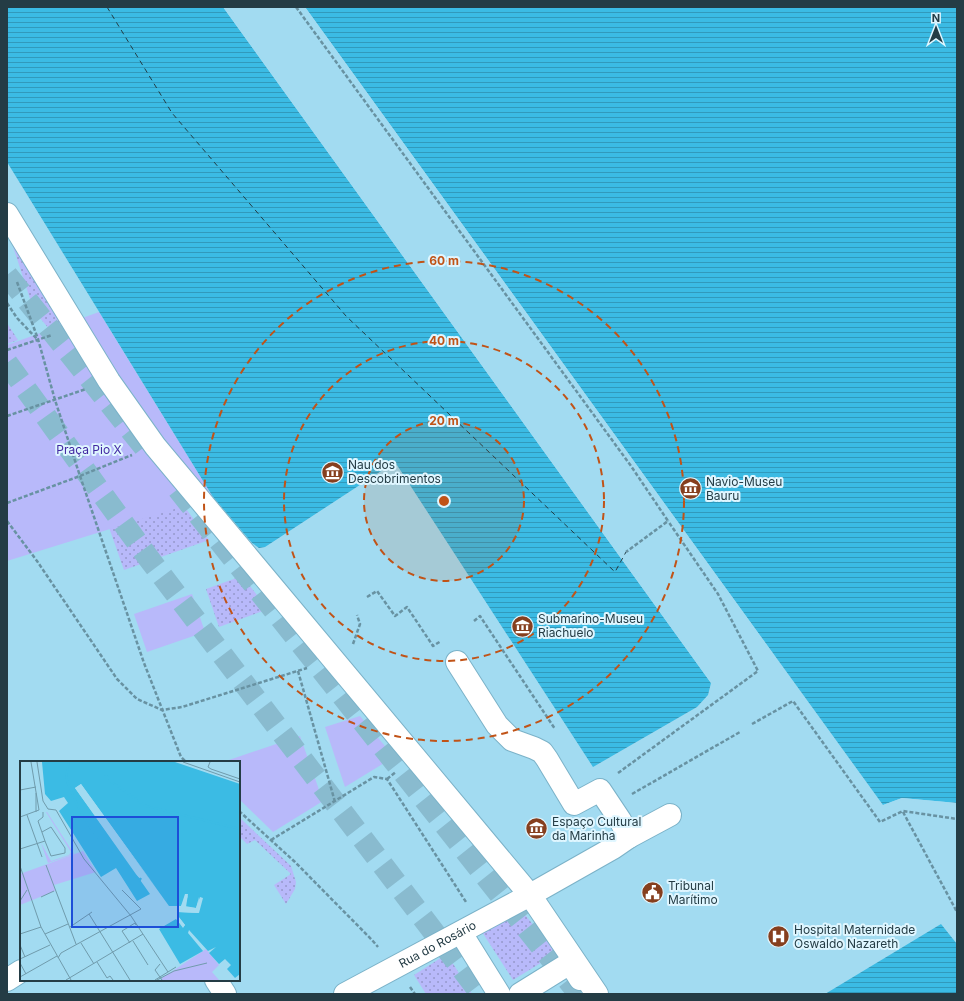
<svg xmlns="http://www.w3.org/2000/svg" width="964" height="1001" viewBox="0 0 964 1001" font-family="Inter,sans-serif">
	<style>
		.grass { fill: url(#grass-dots) }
		.park { fill: #b8b9fa }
		.water { fill: url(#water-rules) }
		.pier { fill: #a2dbf1 }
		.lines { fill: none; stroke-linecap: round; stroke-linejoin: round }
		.ferry { stroke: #223d46; stroke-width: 1; stroke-dasharray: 5 4; stroke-linecap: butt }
		.highway-tunnel { stroke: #89bbcf; stroke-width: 22; stroke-dasharray: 22 11; stroke-linecap: butt }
		.minor-casing { stroke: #7bb2c8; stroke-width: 24 }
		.path { stroke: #6892a2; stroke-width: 2.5; stroke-dasharray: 4 2; stroke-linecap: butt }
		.minor { stroke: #fff; stroke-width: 22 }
		.ring { fill: none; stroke: #c15317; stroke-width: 2; stroke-dasharray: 7 5 }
		.labels { text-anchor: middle; stroke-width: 4; stroke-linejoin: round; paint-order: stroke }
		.park-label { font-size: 12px; fill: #4127a1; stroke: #dff6ff }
		.poi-label { font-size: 12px; fill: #243c45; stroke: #dff6ff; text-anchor: start }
		.street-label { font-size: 12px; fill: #243c45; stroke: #dff6ff }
		.inset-river { fill: none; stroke: #3bbbe4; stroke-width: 2 }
		.inset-road { fill: none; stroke: #709bac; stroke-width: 1 }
		.view { fill: #1d4ed8; fill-opacity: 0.15; stroke: #1d4ed8; stroke-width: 2 }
		.inset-edge { fill: none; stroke: #243c45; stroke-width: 2 }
		.centre { fill: #c15317; stroke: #dff6ff; stroke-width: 2 }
		.ring-label { font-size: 12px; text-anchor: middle; font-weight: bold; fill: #c15317; stroke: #dff6ff; stroke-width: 4; stroke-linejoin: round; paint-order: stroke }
	</style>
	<defs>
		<pattern id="grass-dots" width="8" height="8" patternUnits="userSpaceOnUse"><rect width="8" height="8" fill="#b8b9fa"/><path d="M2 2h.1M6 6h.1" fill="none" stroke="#9598cc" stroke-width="1.8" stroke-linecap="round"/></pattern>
		<pattern id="water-rules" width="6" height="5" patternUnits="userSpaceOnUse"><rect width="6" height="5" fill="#3bbbe4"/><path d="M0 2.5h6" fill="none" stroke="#3199bb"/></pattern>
	</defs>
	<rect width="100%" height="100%" fill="#a2dbf1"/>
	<path class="grass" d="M 7,228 L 68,323 L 50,330 L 34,311 Z
		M 7,323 L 18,340 L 7,344 Z
		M 153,464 L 209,540 L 124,570 L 94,485 Z
		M 242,576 L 268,609 L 219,627 L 206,589 Z
		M 239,817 L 291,866 L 296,882 L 295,889 L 286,904 L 274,885 L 291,874 L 255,840 L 247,844 L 239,836 Z
		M 520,909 L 557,953 L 513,980 L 482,932 Z
		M 447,954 L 472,994 L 426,994 L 414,975 Z"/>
	<path class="park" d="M 99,312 L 213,497 L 7,561 L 7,345 Z
		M 192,594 L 205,632 L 147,652 L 134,614 Z
		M 360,716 L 394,757 L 345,787 L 325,727 Z
		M 300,736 L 323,801 L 273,832 L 239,799 L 239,762 L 223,762 Z"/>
	<path class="water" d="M 7,7 L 223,7 L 711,683 L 708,695 L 697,707 L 593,767 L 395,462 L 265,547 L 259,548 L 252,543 L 213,497 L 7,162 Z
		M 305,7 L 957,7 L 957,803 L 902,798 L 883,805 Z
		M 941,924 L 957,944 L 957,994 L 825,994 Z"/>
	<path class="pier" d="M 223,7 L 225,7 L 713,683 L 711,683 Z
		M 303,7 L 305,7 L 774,655 L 772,656 Z
		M 902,798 L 957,803 L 957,805 L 902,800 L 884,807 L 883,805 Z"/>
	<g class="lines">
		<path class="ferry" d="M 107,7 L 172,113 L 346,316 L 615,572 L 626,552"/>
		<path class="highway-tunnel" d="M 7,275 L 145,448
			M 7,363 L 150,560 L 481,994
			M 178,489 L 579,994"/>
		<defs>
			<g id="minor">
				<path d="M 7,214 L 109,381 L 155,446 L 530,895 L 597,994"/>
				<path d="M 629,837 L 670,815"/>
				<path d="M 461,933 L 499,994"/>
				<path d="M 7,980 L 21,971"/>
				<path d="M 216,980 L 225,994"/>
				<path id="s1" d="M 345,994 L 530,895 L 613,848 L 629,837 L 620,820 L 600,790 L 574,804 L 547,759 L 542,752 L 534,748 L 512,740 L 497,725 L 457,662"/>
				<path d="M 520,994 L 570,963 L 580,979"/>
			</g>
		</defs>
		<use href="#minor" class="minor-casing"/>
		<path class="path" d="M 296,7 L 631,466 L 668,521 L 626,552
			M 17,282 L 38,339 L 55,400 L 80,476 L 144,663 L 181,757 L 186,762
			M 7,303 L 17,318 L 37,339
			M 7,350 L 52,335
			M 7,416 L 86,389
			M 7,503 L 80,476 L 132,455
			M 7,521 L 37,561 L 117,679 L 137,699 L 162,710 L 182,707 L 307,668
			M 367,597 L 377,591 L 395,616 L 407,607 L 433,646 L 441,641
			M 474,621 L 480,616 L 555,729
			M 353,644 L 360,624 L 357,615
			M 298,671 L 335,802
			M 752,724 L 793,701 L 880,822 L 903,811 L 957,819
			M 618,773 L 758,671 L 718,594 L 668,521
			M 387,779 L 396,772
			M 632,794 L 740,732
			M 239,811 L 295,862 L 372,940 L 378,947
			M 903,812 L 957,912
			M 271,840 L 374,777 L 387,779 L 466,902
			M 410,987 L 415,994"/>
		<use href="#minor" class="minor"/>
	</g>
	<circle cx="444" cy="501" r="80" fill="#c15317" fill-opacity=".12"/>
	<g class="ring">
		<circle cx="444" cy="501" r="80"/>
		<circle cx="444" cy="501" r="160"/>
		<circle cx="444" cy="501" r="240"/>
	</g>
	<defs>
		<symbol id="museum-disc" viewBox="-11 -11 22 22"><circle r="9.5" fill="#863f1e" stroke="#dff6ff"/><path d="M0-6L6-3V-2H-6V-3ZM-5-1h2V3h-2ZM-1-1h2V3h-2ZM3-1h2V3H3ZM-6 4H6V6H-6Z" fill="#fff"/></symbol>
		<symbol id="civic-disc" viewBox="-11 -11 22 22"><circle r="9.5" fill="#863f1e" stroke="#dff6ff"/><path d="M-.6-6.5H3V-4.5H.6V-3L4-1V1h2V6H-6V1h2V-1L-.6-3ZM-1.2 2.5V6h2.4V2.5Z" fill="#fff"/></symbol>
		<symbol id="hospital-disc" viewBox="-11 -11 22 22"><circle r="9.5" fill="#863f1e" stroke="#dff6ff"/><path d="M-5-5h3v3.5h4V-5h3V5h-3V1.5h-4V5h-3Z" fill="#fff"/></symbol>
	</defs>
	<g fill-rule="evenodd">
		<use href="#museum-disc" x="320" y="460" width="25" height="25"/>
		<use href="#museum-disc" x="678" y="476" width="25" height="25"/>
		<use href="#museum-disc" x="510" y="614" width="25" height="25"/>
		<use href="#museum-disc" x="524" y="816" width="25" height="25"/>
		<use href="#civic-disc" x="640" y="880" width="25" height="25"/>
		<use href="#hospital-disc" x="766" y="924" width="25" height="25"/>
	</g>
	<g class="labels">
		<g class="park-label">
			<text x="89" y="454">Praça Pio X</text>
		</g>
		<g class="poi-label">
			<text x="348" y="469">Nau dos<tspan x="348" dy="14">Descobrimentos</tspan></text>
			<text x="706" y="486">Navio-Museu<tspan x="706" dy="14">Bauru</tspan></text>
			<text x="538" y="623">Submarino-Museu<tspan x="538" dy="14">Riachuelo</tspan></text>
			<text x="552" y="826">Espaço Cultural<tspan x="552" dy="14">da Marinha</tspan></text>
			<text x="668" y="890">Tribunal<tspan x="668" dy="14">Marítimo</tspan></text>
			<text x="794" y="934">Hospital Maternidade<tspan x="794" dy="14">Oswaldo Nazareth</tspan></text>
		</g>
		<g class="street-label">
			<text dy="4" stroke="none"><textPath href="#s1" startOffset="105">Rua do Rosário</textPath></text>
		</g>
	</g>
	<g transform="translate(20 761)">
		<rect width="220" height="220" fill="#a2dbf1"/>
		<path d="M 26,51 L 27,51 L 54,93 L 28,102 L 21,82 L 31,100 L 49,94 L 51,91 Z" fill="#b8b9fa"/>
		<path d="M 63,90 L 76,111 L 34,124 L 35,130 L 0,144 L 0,113 ZM 186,188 L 199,204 L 192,211 L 199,219 L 142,219 L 142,217 Z" fill="#b8b9fa"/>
		<path d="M 22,1 L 155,1 L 220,23 L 220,213 L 215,217 L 207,208 L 211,204 L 205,198 L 199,203 L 189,192 L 196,186 L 188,190 L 169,169 L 168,172 L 183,190 L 160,203 L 139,168 L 156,158 L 163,166 L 165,164 L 158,155 L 158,151 L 178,152 L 179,136 L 176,147 L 165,145 L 168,134 L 161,145 L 149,145 L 61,23 L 55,27 L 130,133 L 117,140 L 96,107 L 81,116 L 39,50 L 48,42 L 44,36 L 31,40 L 25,33 Z" fill="#3bbbe4"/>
		<path d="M 61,23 L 137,128 L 61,26 L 58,28 L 132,130 L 130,131 L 55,27 ZM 165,133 L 168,133 L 166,146 L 176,147 L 180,136 L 183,137 L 179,152 L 158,151 L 158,155 L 165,164 L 163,167 L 155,156 L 157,150 L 177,150 L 178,148 L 149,145 L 161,145 Z" fill="#a2dbf1"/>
		<path class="inset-river" d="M 49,1 L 46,15 L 48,23 L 59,48 L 71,68 L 90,91 L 120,119 L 121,117M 74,1 L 93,22 L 126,45 L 220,68"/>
		<path class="inset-road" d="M 17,1 L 23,40 L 28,48 L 36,49 L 64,98 L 111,155 L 148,211M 163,1 L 220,21M 190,1 L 188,6 L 191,8 L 220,18M 0,29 L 16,26M 16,51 L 16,32M 7,54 L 22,96M 0,56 L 19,49 L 11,1M 22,71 L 31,66 L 45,87 L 45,92 L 31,95 L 25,80 L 18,60 L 23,56 L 23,51M 0,88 L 25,80M 26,104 L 56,183M 0,105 L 21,166 L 51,219M 21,136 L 34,130M 0,140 L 7,129M 69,153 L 110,219M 50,166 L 72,151M 0,173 L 21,166M 25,173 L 48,163M 113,180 L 128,204M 61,182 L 74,203M 110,182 L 102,170 L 115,162 L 116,164M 0,184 L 5,196M 38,197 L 41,192 L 121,148 L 102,129M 0,198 L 30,184M 77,201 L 87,217 L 90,215 L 93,219M 0,202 L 6,213M 140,203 L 135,209 L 142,219M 0,216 L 37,195M 46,219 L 123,173M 135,219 L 156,206M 137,219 L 154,210 L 187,202"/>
		<path class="view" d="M 52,56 L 158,56 L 158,166 L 52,166 Z"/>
		<rect width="220" height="220" class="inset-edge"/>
	</g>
	<circle cx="444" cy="501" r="6" class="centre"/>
	<g class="ring-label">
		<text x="444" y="265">60 m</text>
		<text x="444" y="345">40 m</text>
		<text x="444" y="425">20 m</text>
	</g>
	<rect width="964" height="1001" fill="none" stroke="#243c45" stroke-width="16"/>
	<g transform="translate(936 28)" stroke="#dff6ff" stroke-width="3" paint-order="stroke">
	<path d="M0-3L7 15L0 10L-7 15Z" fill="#243c45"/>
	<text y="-6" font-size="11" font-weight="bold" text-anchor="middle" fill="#243c45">N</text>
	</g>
</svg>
